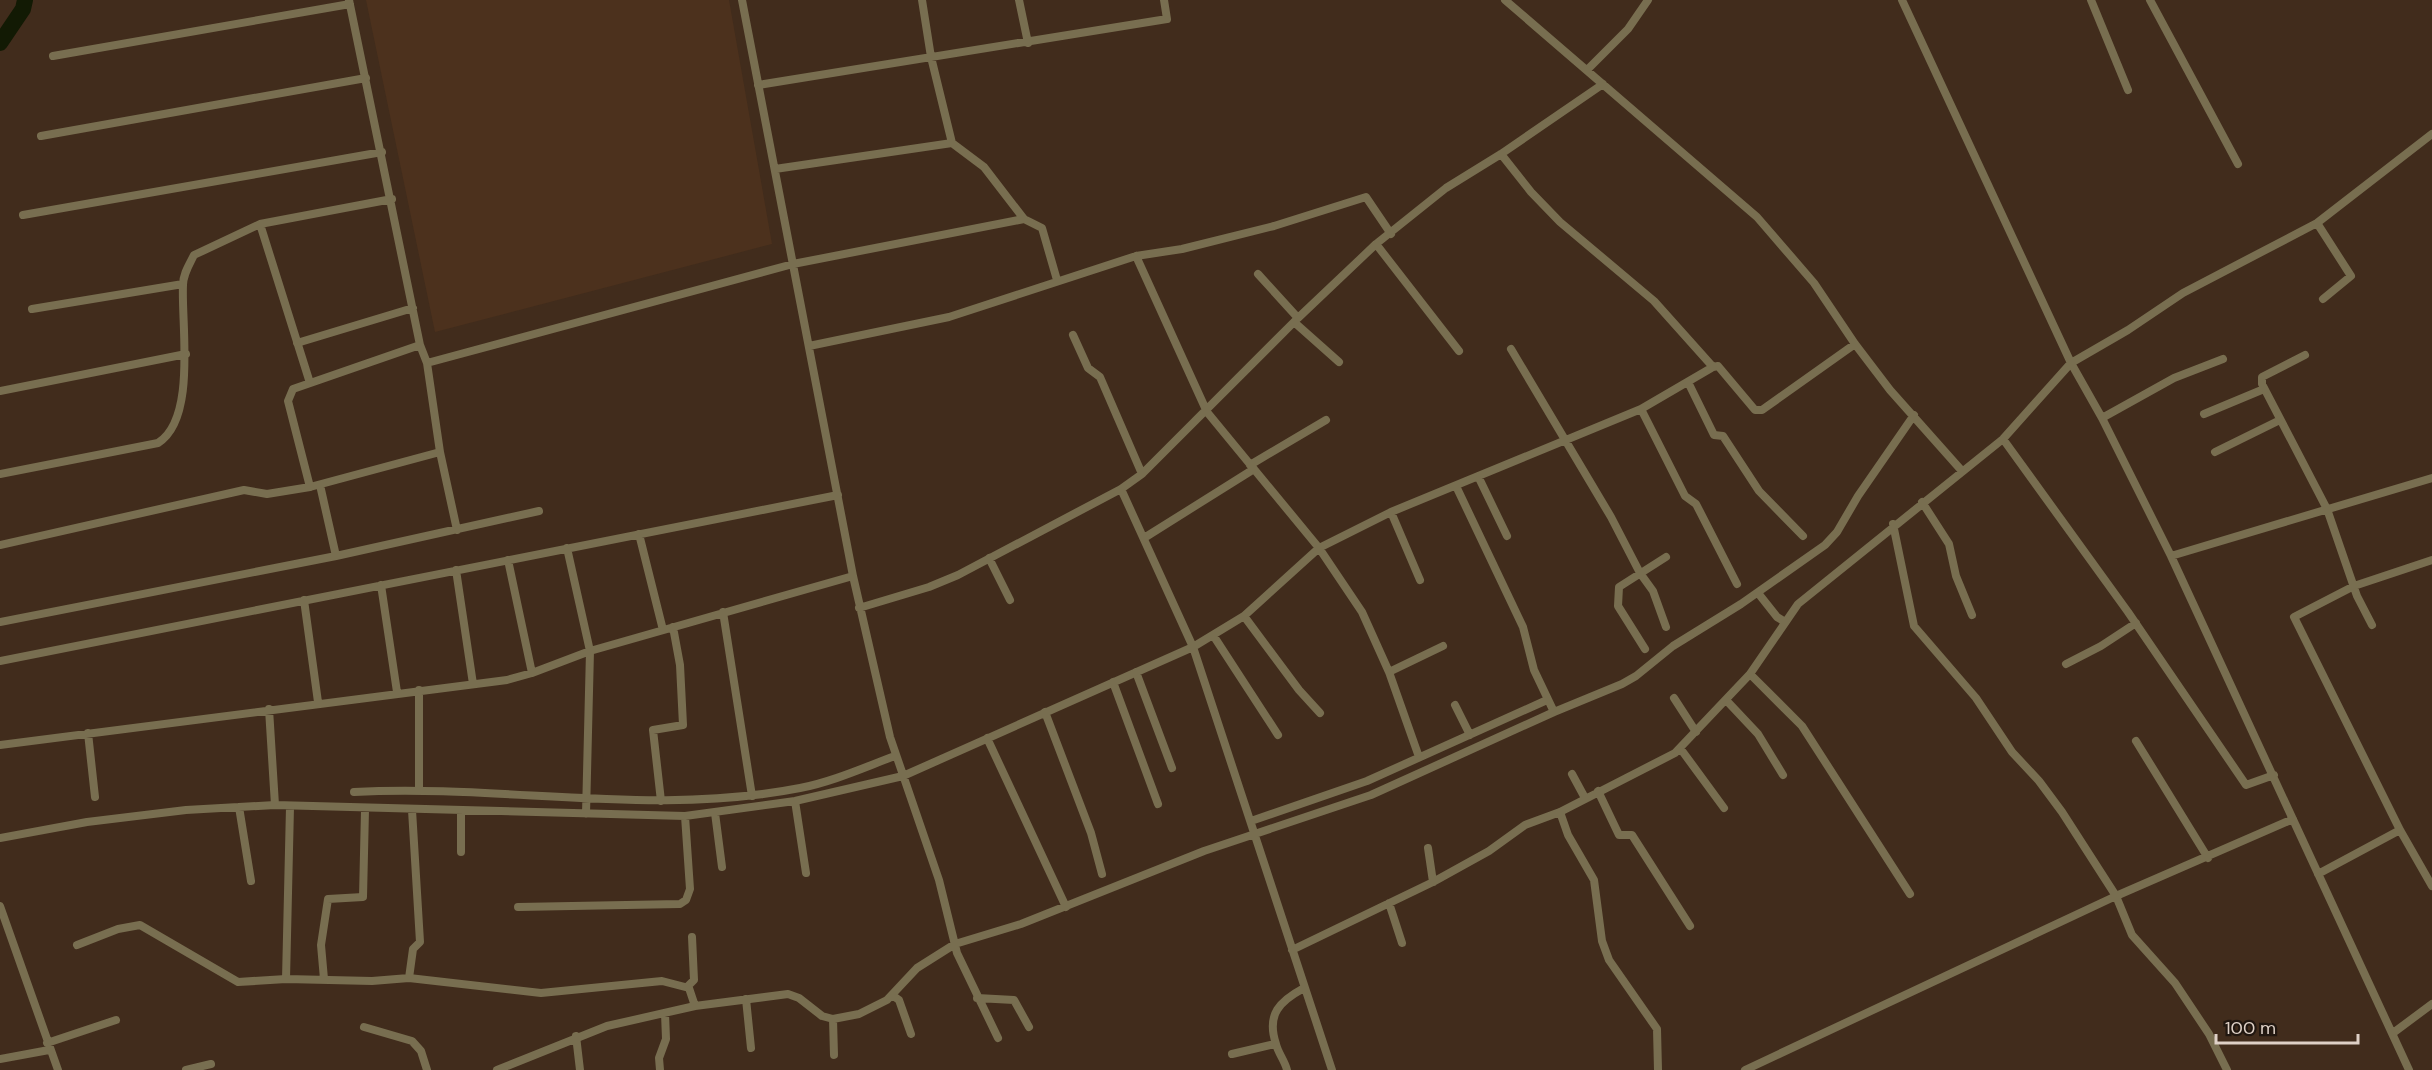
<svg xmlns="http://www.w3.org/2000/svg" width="2432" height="1070" viewBox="0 0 2432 1070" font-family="'DM Sans',sans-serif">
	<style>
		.built { fill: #4c311d }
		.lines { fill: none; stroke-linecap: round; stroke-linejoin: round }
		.river { stroke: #121a04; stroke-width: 16 }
		.street { stroke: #786e50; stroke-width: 8 }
	</style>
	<rect width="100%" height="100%" fill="#412c1c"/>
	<path class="built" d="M 366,0 L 729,0 L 772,244 L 435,332 Z"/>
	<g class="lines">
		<path class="river" d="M 0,43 L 23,9 L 25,0"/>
		<path class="street" d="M 349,0 L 420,345 L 427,363 L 440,452 L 457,530
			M 742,0 L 853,576 L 890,737 L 939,880 L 957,953 L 998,1038
			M 922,0 L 931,57 L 952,143 L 984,167 L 1024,219 L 1042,228 L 1057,280
			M 1019,0 L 1028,43
			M 1505,0 L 1757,217 L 1814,283 L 1855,344 L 1890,390 L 1962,471
			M 1902,0 L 2071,363 L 2102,418 L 2171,556 L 2409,1070
			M 2091,0 L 2128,90
			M 2150,0 L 2238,164
			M 53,56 L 350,4
			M 1587,70 L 1628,29 L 1648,0
			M 758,85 L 1167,19 L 1164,0
			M 41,136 L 366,78
			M 1501,154 L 1531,192 L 1560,222 L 1654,301 L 1713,367
			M 775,169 L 952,143
			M 23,215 L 382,152
			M 2317,223 L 2351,276 L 2323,299
			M 260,224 L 310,383
			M 1376,244 L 1459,351
			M 1136,256 L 1207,412 L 1319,548 L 1362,612 L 1389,672 L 1419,757
			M 1258,274 L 1298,318
			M 32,309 L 183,284
			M 1294,322 L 1339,362
			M 1073,335 L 1088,368 L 1100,377 L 1142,474
			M 297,343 L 413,308
			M 809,346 L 949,317 L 1136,256 L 1182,249 L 1274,226 L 1366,197 L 1391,234
			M 1511,349 L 1611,517 L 1640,573 L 1653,591 L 1666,627
			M 2305,355 L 2262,377 L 2262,384 L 2327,509 L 2357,596 L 2372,625
			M 427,363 L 793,264 L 1024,219
			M 1688,382 L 1714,435 L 1723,436 L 1759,491 L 1803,536
			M 0,391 L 186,354
			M 1641,409 L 1685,496 L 1696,504 L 1737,584
			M 2204,414 L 2264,389
			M 2102,418 L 2174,378 L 2223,359
			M 2003,439 L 2128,612 L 2246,785 L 2274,775
			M 2215,452 L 2280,420
			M 1250,465 L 1326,420
			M 0,474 L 158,443 C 197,419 181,324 183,285 C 183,274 189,265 194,255 L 260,224 L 392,199
			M 1478,476 L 1507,536
			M 320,485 L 336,556
			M 1456,486 L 1523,627 L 1534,670 L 1554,712
			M 310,487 L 288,401 L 293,389 L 420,345
			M 1121,489 L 1193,647 L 1332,1070
			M 1922,502 L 1949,544 L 1956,576 L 1972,615
			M 1391,512 L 1420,580
			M 1893,524 L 1914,626 L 1976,698 L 2012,752 L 2039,781 L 2062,812 L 2116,896 L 2132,935 L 2175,983 L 2209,1034 L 2227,1070
			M 639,534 L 663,630
			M 1144,538 L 1254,469
			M 0,545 L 244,490 L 267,494 L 310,487 L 440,452
			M 567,548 L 590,651 L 586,814
			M 2171,556 L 2432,478
			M 989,558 L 1010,600
			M 508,560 L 532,673
			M 2432,560 L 2354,586 L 2294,617 L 2400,830 L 2432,886
			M 456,570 L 473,684
			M 381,585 L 397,692
			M 1758,593 L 1777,617 L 1785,622
			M 304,600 L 318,702
			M 859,608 L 929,587 L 958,575 L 1121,489 L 1142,474 L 1298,318 L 1376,244 L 1446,188 L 1501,154 L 1603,84
			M 723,612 L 752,796
			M 1244,616 L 1299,690 L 1320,713
			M 0,622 L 336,556 L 539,511
			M 1213,635 L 1278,735
			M 1645,649 L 1618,606 L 1619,587 L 1666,557
			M 0,661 L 838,495
			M 2066,664 L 2101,646 L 2136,623
			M 1136,672 L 1172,768
			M 1389,672 L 1443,646
			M 1750,674 L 1802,726 L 1910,894
			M 1113,682 L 1158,804
			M 1674,698 L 1696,732
			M 1726,700 L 1758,734 L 1783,775
			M 1455,705 L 1470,735
			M 269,709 L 275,805
			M 1045,712 L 1091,833 L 1102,874
			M 88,733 L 95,797
			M 987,738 L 1066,907
			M 2136,741 L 2208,858
			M 0,745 L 507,680 L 532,673 L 590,651 L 853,576
			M 1680,748 L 1724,808
			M 1572,774 L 1585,798
			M 419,790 L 419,690
			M 1598,791 L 1619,835 L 1632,835 L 1690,926
			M 354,792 C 503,784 652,817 800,788 C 832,782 865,767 895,756
			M 661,801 L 653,730 L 683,725 L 680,665 L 673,627
			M 795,801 L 806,873
			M 239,807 L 251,881
			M 461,811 L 461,852
			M 1560,812 L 1568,835 L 1594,880 L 1602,941 L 1609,960 L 1657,1029 L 1658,1070
			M 715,813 L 722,867
			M 1251,821 L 1367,781 L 1547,700
			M 0,838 L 87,822 L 186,810 L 275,805 L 685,816 L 795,801 L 903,776 L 1193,647 L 1244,616 L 1319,548 L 1391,512 L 1641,409 L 1713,367 L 1718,366 L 1755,410 L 1762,410 L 1855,344
			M 1428,848 L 1433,882
			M 2318,874 L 2400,830
			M 1389,903 L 1402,943
			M 0,906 L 58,1070
			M 518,907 L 680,904 L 686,900 L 690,889 L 685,816
			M 77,945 L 118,929 L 140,925 L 238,982 L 286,979 L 372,981 L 409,978 L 541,993 L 662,981 L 689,988 L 695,1006
			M 1292,950 L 1433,882 L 1489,851 L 1525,825 L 1560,812 L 1675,753 L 1750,674 L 1798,604 L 2003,439 L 2071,363 L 2128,330 L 2183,293 L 2317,223 L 2432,134
			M 409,978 L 413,949 L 420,942 L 412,810
			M 286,979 L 290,807
			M 324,979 L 321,945 L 328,899 L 363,897 L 365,810
			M 687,987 L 694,980 L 692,937
			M 892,995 L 899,1000 L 911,1034
			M 977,998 L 1014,1000 L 1029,1027
			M 746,999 L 751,1048
			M 833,1019 L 834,1055
			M 364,1027 L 412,1041 L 421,1051 L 427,1070
			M 2393,1033 L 2432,1004
			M 576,1036 L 580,1070
			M 47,1043 L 116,1020
			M 1232,1054 L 1275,1044
			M 0,1059 L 49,1050
			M 186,1070 L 211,1064
			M 497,1070 L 607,1026 L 695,1006 L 788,994 L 799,998 L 822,1016 L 833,1019 L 859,1014 L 887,1000 L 917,968 L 955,944 L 1021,924 L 1204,851 L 1371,795 L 1554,712 L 1622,684 L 1636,676 L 1673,646 L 1741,604 L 1825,545 L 1837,532 L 1858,496 L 1914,415
			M 660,1070 L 659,1058 L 666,1039 L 665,1013
			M 1287,1070 C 1285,1061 1278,1053 1276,1044 C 1266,1014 1280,1001 1304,988
			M 1745,1070 L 2116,896 L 2293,819"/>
	</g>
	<path d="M2216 1034v9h142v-9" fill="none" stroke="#ded0c6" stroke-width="3"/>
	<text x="2225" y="1034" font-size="18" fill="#ded0c6" stroke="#211710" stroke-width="4.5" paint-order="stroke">100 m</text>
</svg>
